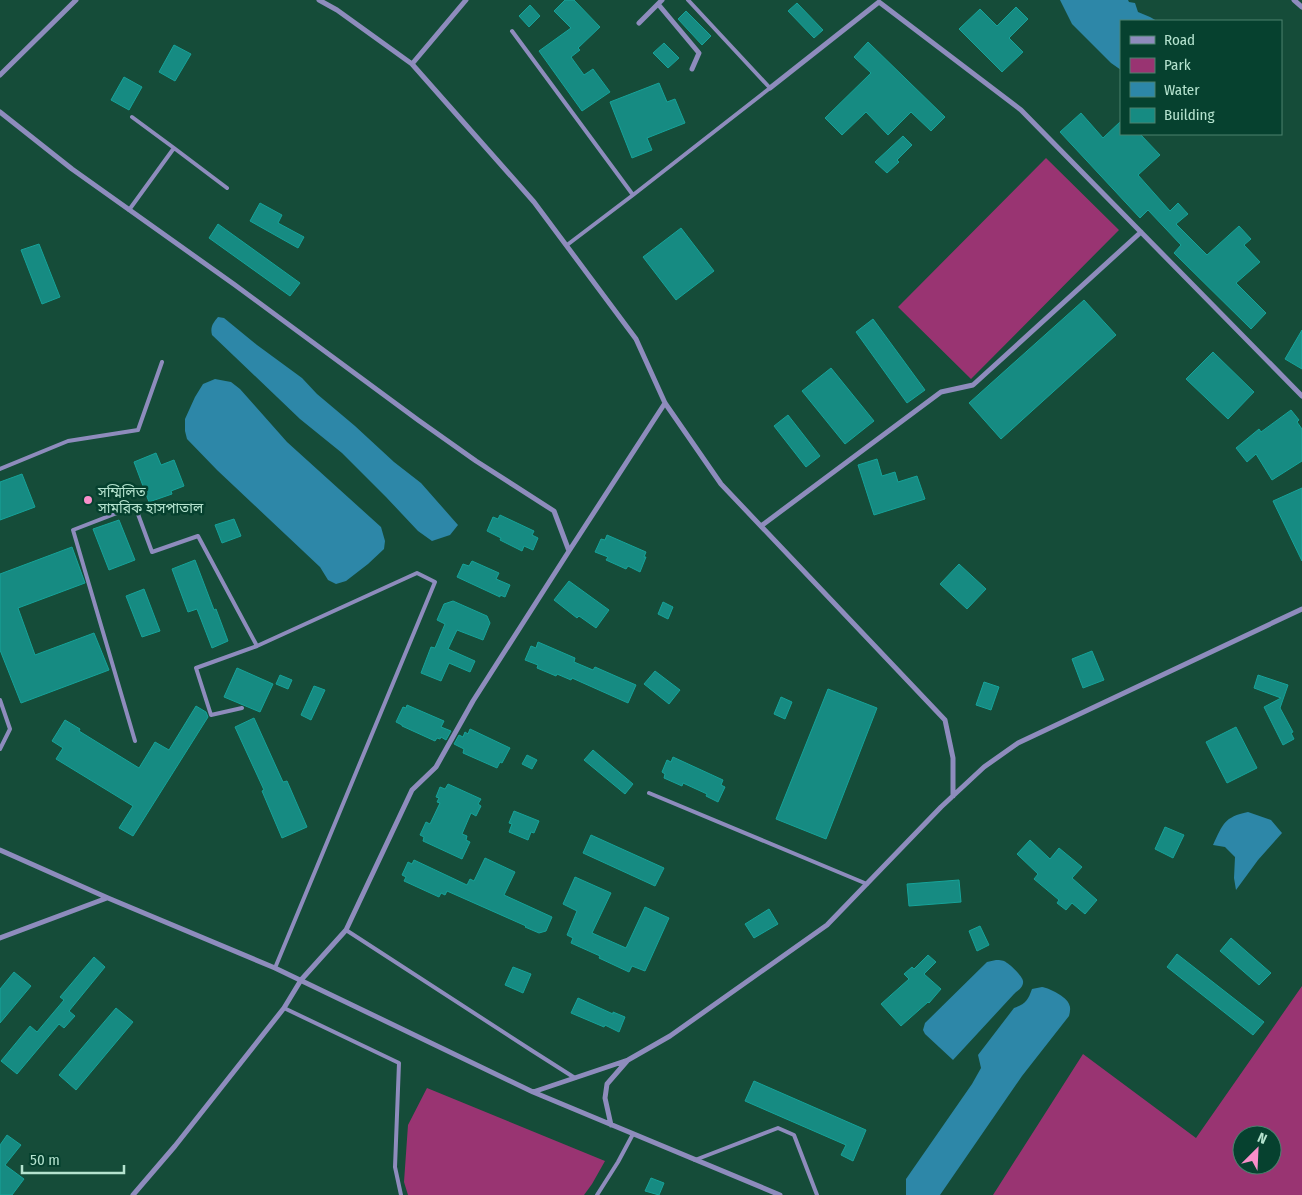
<svg xmlns="http://www.w3.org/2000/svg" width="1302" height="1195" viewBox="0 0 1302 1195" font-family="'Fira Sans Condensed','Noto Sans Bengali',sans-serif">
	<style>
		.green { fill: #993472; fill-rule: evenodd }
		.water { fill: #2d87a8 }
		.building { fill: #168b82; stroke: #16a399 }
		.lines { fill: none; stroke-linecap: round; stroke-linejoin: round }
		.lane { stroke: #8e8cbd; stroke-width: 4 }
		.street { stroke: #8e8cbd; stroke-width: 5 }
		.poi-dot { fill: #f98fca; stroke: #06412f; stroke-width: 2 }
		.labels { text-anchor: middle; stroke-width: 5; stroke-linejoin: round; paint-order: stroke }
		.poi-label { font-size: 14px; fill: #b5e3cf; stroke: #06412f; text-anchor: start }
	</style>
	<rect width="100%" height="100%" fill="#154c39"/>
	<path class="green" d="M 1046,158 L 1119,230 L 971,379 L 898,307 Z
		M 1302,986 L 1302,1195 L 993,1195 L 1083,1054 L 1196,1138 ZM 1242,1135 L 1272,1135 L 1272,1165 L 1242,1165 Z
		M 427,1088 L 605,1161 L 592,1184 L 584,1195 L 408,1195 L 404,1182 L 408,1125 Z"/>
	<path class="water" d="M 1060,0 L 1128,0 L 1129,2 L 1135,3 L 1138,12 L 1150,17 L 1157,21 L 1121,21 L 1121,70 L 1111,63 L 1072,24 Z
		M 218,317 L 224,318 L 257,345 L 302,378 L 317,394 L 355,426 L 394,462 L 421,483 L 458,525 L 450,535 L 432,541 L 418,531 L 386,497 L 342,453 L 300,419 L 212,335 C 210,327 213,323 218,317 Z
		M 215,379 L 231,382 L 240,389 L 287,442 L 381,527 L 385,541 L 384,549 L 368,564 L 346,581 L 336,584 L 328,580 L 320,567 L 217,470 L 187,439 L 185,431 L 185,419 L 195,397 L 203,384 Z
		M 1248,812 L 1271,820 L 1282,833 L 1258,860 L 1236,890 L 1234,878 L 1235,857 L 1225,847 L 1213,845 C 1223,824 1224,817 1248,812 Z
		M 996,960 C 1000,960 1004,960 1007,963 C 1011,965 1023,977 1023,981 C 1024,987 1017,991 1014,994 L 953,1060 L 925,1034 L 923,1030 L 925,1023 L 987,962 Z
		M 1042,987 C 1049,988 1067,997 1069,1004 C 1071,1008 1070,1012 1069,1016 L 1022,1076 L 940,1195 L 906,1195 L 906,1179 L 972,1084 L 981,1068 L 978,1055 L 1014,1008 C 1026,1004 1028,1000 1032,989 Z"/>
	<path class="building" d="M 565,0 L 574,0 L 600,27 L 578,48 L 580,50 L 571,57 L 584,75 L 593,69 L 610,92 L 582,111 L 539,51 L 571,28 L 554,11 Z
		M 797,3 L 823,30 L 814,38 L 788,11 Z
		M 530,5 L 540,16 L 529,27 L 519,16 Z
		M 1016,7 L 1028,19 L 1009,38 L 1023,52 L 1002,72 L 959,29 L 980,9 L 997,26 Z
		M 686,11 L 711,36 L 702,45 L 678,19 Z
		M 868,42 L 945,117 L 931,131 L 911,112 L 888,135 L 866,112 L 842,135 L 825,118 L 871,73 L 854,57 Z
		M 664,43 L 679,58 L 668,68 L 653,53 Z
		M 174,45 L 191,54 L 175,81 L 159,72 Z
		M 124,77 L 142,87 L 129,110 L 111,100 Z
		M 659,83 L 667,102 L 675,99 L 685,123 L 647,138 L 652,150 L 632,158 L 610,102 Z
		M 1081,113 L 1103,138 L 1121,121 L 1121,134 L 1140,134 L 1160,155 L 1138,175 L 1170,211 L 1178,203 L 1188,214 L 1176,224 L 1207,255 L 1239,226 L 1251,239 L 1244,245 L 1260,262 L 1236,283 L 1266,313 L 1251,329 L 1174,253 L 1181,245 L 1148,210 L 1140,218 L 1060,132 Z
		M 903,136 L 912,145 L 897,160 L 899,162 L 887,173 L 875,162 Z
		M 260,203 L 282,215 L 278,223 L 304,237 L 298,248 L 250,221 Z
		M 218,224 L 300,283 L 290,296 L 209,238 Z
		M 681,228 L 714,271 L 676,300 L 643,257 Z
		M 39,244 L 60,297 L 42,304 L 21,250 Z
		M 1084,300 L 1116,335 L 1001,439 L 969,403 Z
		M 873,319 L 925,390 L 907,403 L 856,332 Z
		M 1302,330 L 1302,369 L 1285,359 Z
		M 1213,352 L 1254,392 L 1228,419 L 1186,379 Z
		M 831,368 L 874,421 L 845,444 L 802,391 Z
		M 1291,410 L 1299,420 L 1297,422 L 1302,429 L 1302,461 L 1272,480 L 1256,454 L 1247,462 L 1236,448 L 1259,429 L 1261,432 Z
		M 788,415 L 820,456 L 806,467 L 774,426 Z
		M 156,453 L 161,465 L 174,460 L 184,486 L 171,491 L 172,494 L 149,502 L 134,462 Z
		M 877,459 L 882,476 L 895,472 L 898,482 L 917,476 L 925,499 L 874,515 L 858,465 Z
		M 22,474 L 35,507 L 0,520 L 0,482 Z
		M 1302,488 L 1302,561 L 1273,501 Z
		M 500,515 L 534,531 L 532,535 L 538,538 L 533,550 L 524,546 L 522,551 L 500,540 L 501,538 L 487,531 L 493,517 L 498,519 Z
		M 234,519 L 241,536 L 222,543 L 215,525 Z
		M 119,520 L 135,560 L 109,570 L 93,529 Z
		M 607,535 L 646,552 L 644,557 L 646,557 L 640,572 L 628,566 L 626,569 L 606,560 L 608,557 L 595,552 L 601,539 L 605,540 Z
		M 72,547 L 85,583 L 18,608 L 35,655 L 94,633 L 109,670 L 21,703 L 0,650 L 0,574 Z
		M 195,560 L 214,610 L 216,609 L 228,641 L 212,648 L 197,609 L 188,612 L 172,569 Z
		M 472,561 L 499,573 L 496,579 L 510,585 L 505,597 L 500,595 L 500,597 L 457,577 L 463,564 L 469,566 Z
		M 959,564 L 986,589 L 967,609 L 940,584 Z
		M 569,581 L 609,610 L 596,628 L 579,616 L 577,618 L 554,600 Z
		M 144,589 L 160,631 L 142,637 L 126,596 Z
		M 453,601 L 487,616 L 490,623 L 483,640 L 457,630 L 448,649 L 475,661 L 470,672 L 449,663 L 441,681 L 421,673 L 431,647 L 435,648 L 445,624 L 437,620 L 444,604 Z
		M 663,602 L 673,607 L 668,619 L 658,614 Z
		M 538,642 L 575,658 L 574,662 L 593,670 L 595,667 L 636,685 L 628,703 L 572,678 L 571,680 L 557,674 L 556,676 L 537,668 L 538,665 L 525,660 L 531,646 L 536,648 Z
		M 1092,651 L 1104,680 L 1083,688 L 1072,659 Z
		M 237,668 L 273,684 L 260,712 L 224,697 Z
		M 655,671 L 680,690 L 669,704 L 644,684 Z
		M 280,675 L 292,680 L 288,689 L 276,684 Z
		M 1258,675 L 1288,685 L 1280,708 L 1293,732 L 1291,733 L 1294,739 L 1283,745 L 1264,707 L 1281,698 L 1254,688 Z
		M 984,682 L 999,687 L 991,710 L 976,705 Z
		M 314,686 L 325,690 L 311,720 L 301,715 Z
		M 828,689 L 877,708 L 826,839 L 776,819 Z
		M 781,697 L 792,702 L 785,719 L 774,714 Z
		M 407,705 L 444,721 L 441,727 L 451,731 L 446,740 L 441,737 L 440,739 L 437,738 L 435,741 L 402,726 L 402,725 L 396,722 L 403,707 L 406,708 Z
		M 196,706 L 206,712 L 208,717 L 133,836 L 119,828 L 133,806 L 56,759 L 63,748 L 52,741 L 65,720 L 80,729 L 79,731 L 139,768 L 155,742 L 169,750 Z
		M 254,718 L 283,782 L 287,781 L 307,827 L 282,838 L 262,791 L 264,790 L 235,727 Z
		M 1236,727 L 1257,768 L 1227,783 L 1206,742 Z
		M 470,729 L 510,748 L 502,763 L 500,762 L 497,768 L 463,753 L 464,749 L 454,744 L 459,735 L 463,737 L 465,732 L 468,734 Z
		M 593,750 L 633,784 L 625,794 L 584,760 Z
		M 527,755 L 537,760 L 532,769 L 522,764 Z
		M 673,757 L 723,780 L 721,785 L 725,787 L 718,802 L 706,796 L 707,794 L 683,783 L 682,786 L 664,778 L 665,774 L 662,772 L 667,760 L 671,762 Z
		M 448,784 L 481,799 L 478,804 L 481,806 L 476,816 L 471,813 L 462,834 L 467,836 L 466,840 L 470,842 L 462,859 L 423,841 L 424,837 L 420,835 L 426,822 L 430,824 L 440,803 L 437,802 L 439,798 L 436,797 L 440,787 L 445,789 Z
		M 514,811 L 539,821 L 534,833 L 531,832 L 528,840 L 509,832 L 512,824 L 509,823 Z
		M 1165,827 L 1184,835 L 1173,858 L 1155,849 Z
		M 591,835 L 664,868 L 655,886 L 583,853 Z
		M 1030,840 L 1050,859 L 1059,848 L 1082,867 L 1072,878 L 1097,900 L 1085,914 L 1072,903 L 1066,910 L 1057,903 L 1059,900 L 1034,879 L 1038,874 L 1017,854 Z
		M 485,858 L 515,872 L 504,895 L 552,917 L 546,931 L 539,933 L 525,927 L 526,926 L 447,891 L 445,895 L 441,893 L 439,897 L 404,881 L 406,877 L 402,875 L 408,862 L 412,864 L 414,860 L 467,885 L 470,879 L 474,881 Z
		M 575,877 L 611,893 L 592,933 L 626,948 L 645,907 L 669,918 L 645,971 L 632,966 L 629,972 L 599,958 L 600,956 L 571,943 L 573,938 L 567,935 L 577,911 L 563,904 Z
		M 959,880 L 961,902 L 909,906 L 907,884 Z
		M 769,909 L 778,924 L 754,938 L 745,924 Z
		M 980,926 L 989,945 L 977,951 L 969,931 Z
		M 1231,938 L 1271,973 L 1259,985 L 1220,951 Z
		M 1177,954 L 1264,1022 L 1253,1035 L 1167,967 Z
		M 928,955 L 936,962 L 924,974 L 941,989 L 929,1003 L 928,1002 L 901,1026 L 881,1004 L 909,979 L 904,974 L 912,967 L 914,969 Z
		M 94,957 L 105,967 L 69,1011 L 75,1016 L 64,1028 L 59,1024 L 17,1074 L 1,1061 L 30,1026 L 37,1032 L 64,1000 L 60,997 Z
		M 513,967 L 531,974 L 523,993 L 505,985 Z
		M 14,972 L 31,986 L 0,1023 L 0,989 Z
		M 578,998 L 613,1014 L 613,1012 L 625,1017 L 619,1032 L 605,1025 L 604,1027 L 571,1013 Z
		M 116,1008 L 133,1022 L 76,1090 L 59,1075 Z
		M 754,1081 L 866,1130 L 853,1161 L 841,1155 L 846,1145 L 745,1101 Z
		M 7,1135 L 21,1145 L 5,1165 L 24,1179 L 12,1195 L 0,1195 L 0,1145 Z
		M 651,1178 L 664,1183 L 659,1195 L 645,1191 Z"/>
	<g class="lines">
		<path class="lane" d="M 512,31 L 633,195
			M 174,148 L 227,188
			M 129,210 L 174,148 L 132,117
			M 567,245 L 633,195 L 770,88 L 688,0
			M 0,469 L 68,441 L 138,430 L 162,362
			M 0,700 L 10,729 L 0,749
			M 242,708 L 211,715 L 196,668 L 257,646
			M 135,741 L 73,530 L 135,506 L 152,552 L 198,536 L 257,646 L 417,573 L 435,582 L 275,968
			M 649,793 L 867,884
			M 346,930 L 531,1050 L 575,1078
			M 284,1008 L 399,1063 L 395,1167 L 401,1195
			M 695,1160 L 778,1128 L 794,1135 L 817,1195
			M 597,1195 L 618,1162 L 633,1134"/>
		<path class="street" d="M 319,0 L 337,10 L 412,64 L 534,202 L 636,339 L 665,403 L 721,484 L 945,720 L 953,758 L 953,796
			M 1294,0 L 1302,7
			M 658,4 L 699,53 L 692,69
			M 639,23 L 662,0
			M 412,64 L 466,0
			M 0,75 L 76,0
			M 770,88 L 879,2 L 1021,110 L 1302,396
			M 0,112 L 72,169 L 235,285 L 418,420 L 476,461 L 554,511 L 569,551 L 665,403
			M 761,526 L 941,392 L 973,385 L 1141,232
			M 0,850 L 108,898 L 275,968 L 533,1092 L 780,1195
			M 0,938 L 107,898
			M 533,1092 L 628,1060 L 670,1036 L 827,925 L 941,807 L 984,767 L 1018,743 L 1302,609
			M 611,1125 L 605,1098 L 607,1084 L 627,1061
			M 133,1195 L 175,1146 L 284,1008 L 301,980 L 346,930 L 412,790 L 436,767 L 473,701 L 569,551"/>
	</g>
	<circle class="poi-dot" cx="88" cy="500" r="5"/>
	<g class="labels">
		<g class="poi-label">
			<text x="98" y="497">সম্মিলিত<tspan x="98" dy="16">সামরিক হাসপাতাল</tspan></text>
		</g>
	</g>
	<rect x="1120" y="20" width="162" height="115" fill="#06412f" stroke="#4c826f"/>
	<rect x="1130" y="36" width="25" height="8" fill="#8e8cbd" stroke="#4c826f"/>
	<text x="1164" y="45" font-size="15" fill="#b5e3cf">Road</text>
	<rect x="1130" y="58" width="25" height="15" fill="#993472" stroke="#4c826f"/>
	<text x="1164" y="70" font-size="15" fill="#b5e3cf">Park</text>
	<rect x="1130" y="82" width="25" height="15" fill="#2d87a8" stroke="#4c826f"/>
	<text x="1164" y="95" font-size="15" fill="#b5e3cf">Water</text>
	<rect x="1130" y="108" width="25" height="15" fill="#168b82" stroke="#4c826f"/>
	<text x="1164" y="120" font-size="15" fill="#b5e3cf">Building</text>
	<g transform="translate(1257 1150) rotate(24)"><circle r="24" fill="#06412f" stroke="#4c826f"/>
	<path d="M0-4L9 19L0 12L-9 19Z" fill="#f98fca"/>
	<text y="-8" font-size="14" font-weight="bold" text-anchor="middle" fill="#b5e3cf">N</text>
	</g>
	<path d="M22 1165v8h102v-8" fill="none" stroke="#b5e3cf" stroke-width="2.5"/>
	<text x="30" y="1165" font-size="15" fill="#b5e3cf" stroke="#06412f" stroke-width="4" paint-order="stroke">50 m</text>
</svg>
